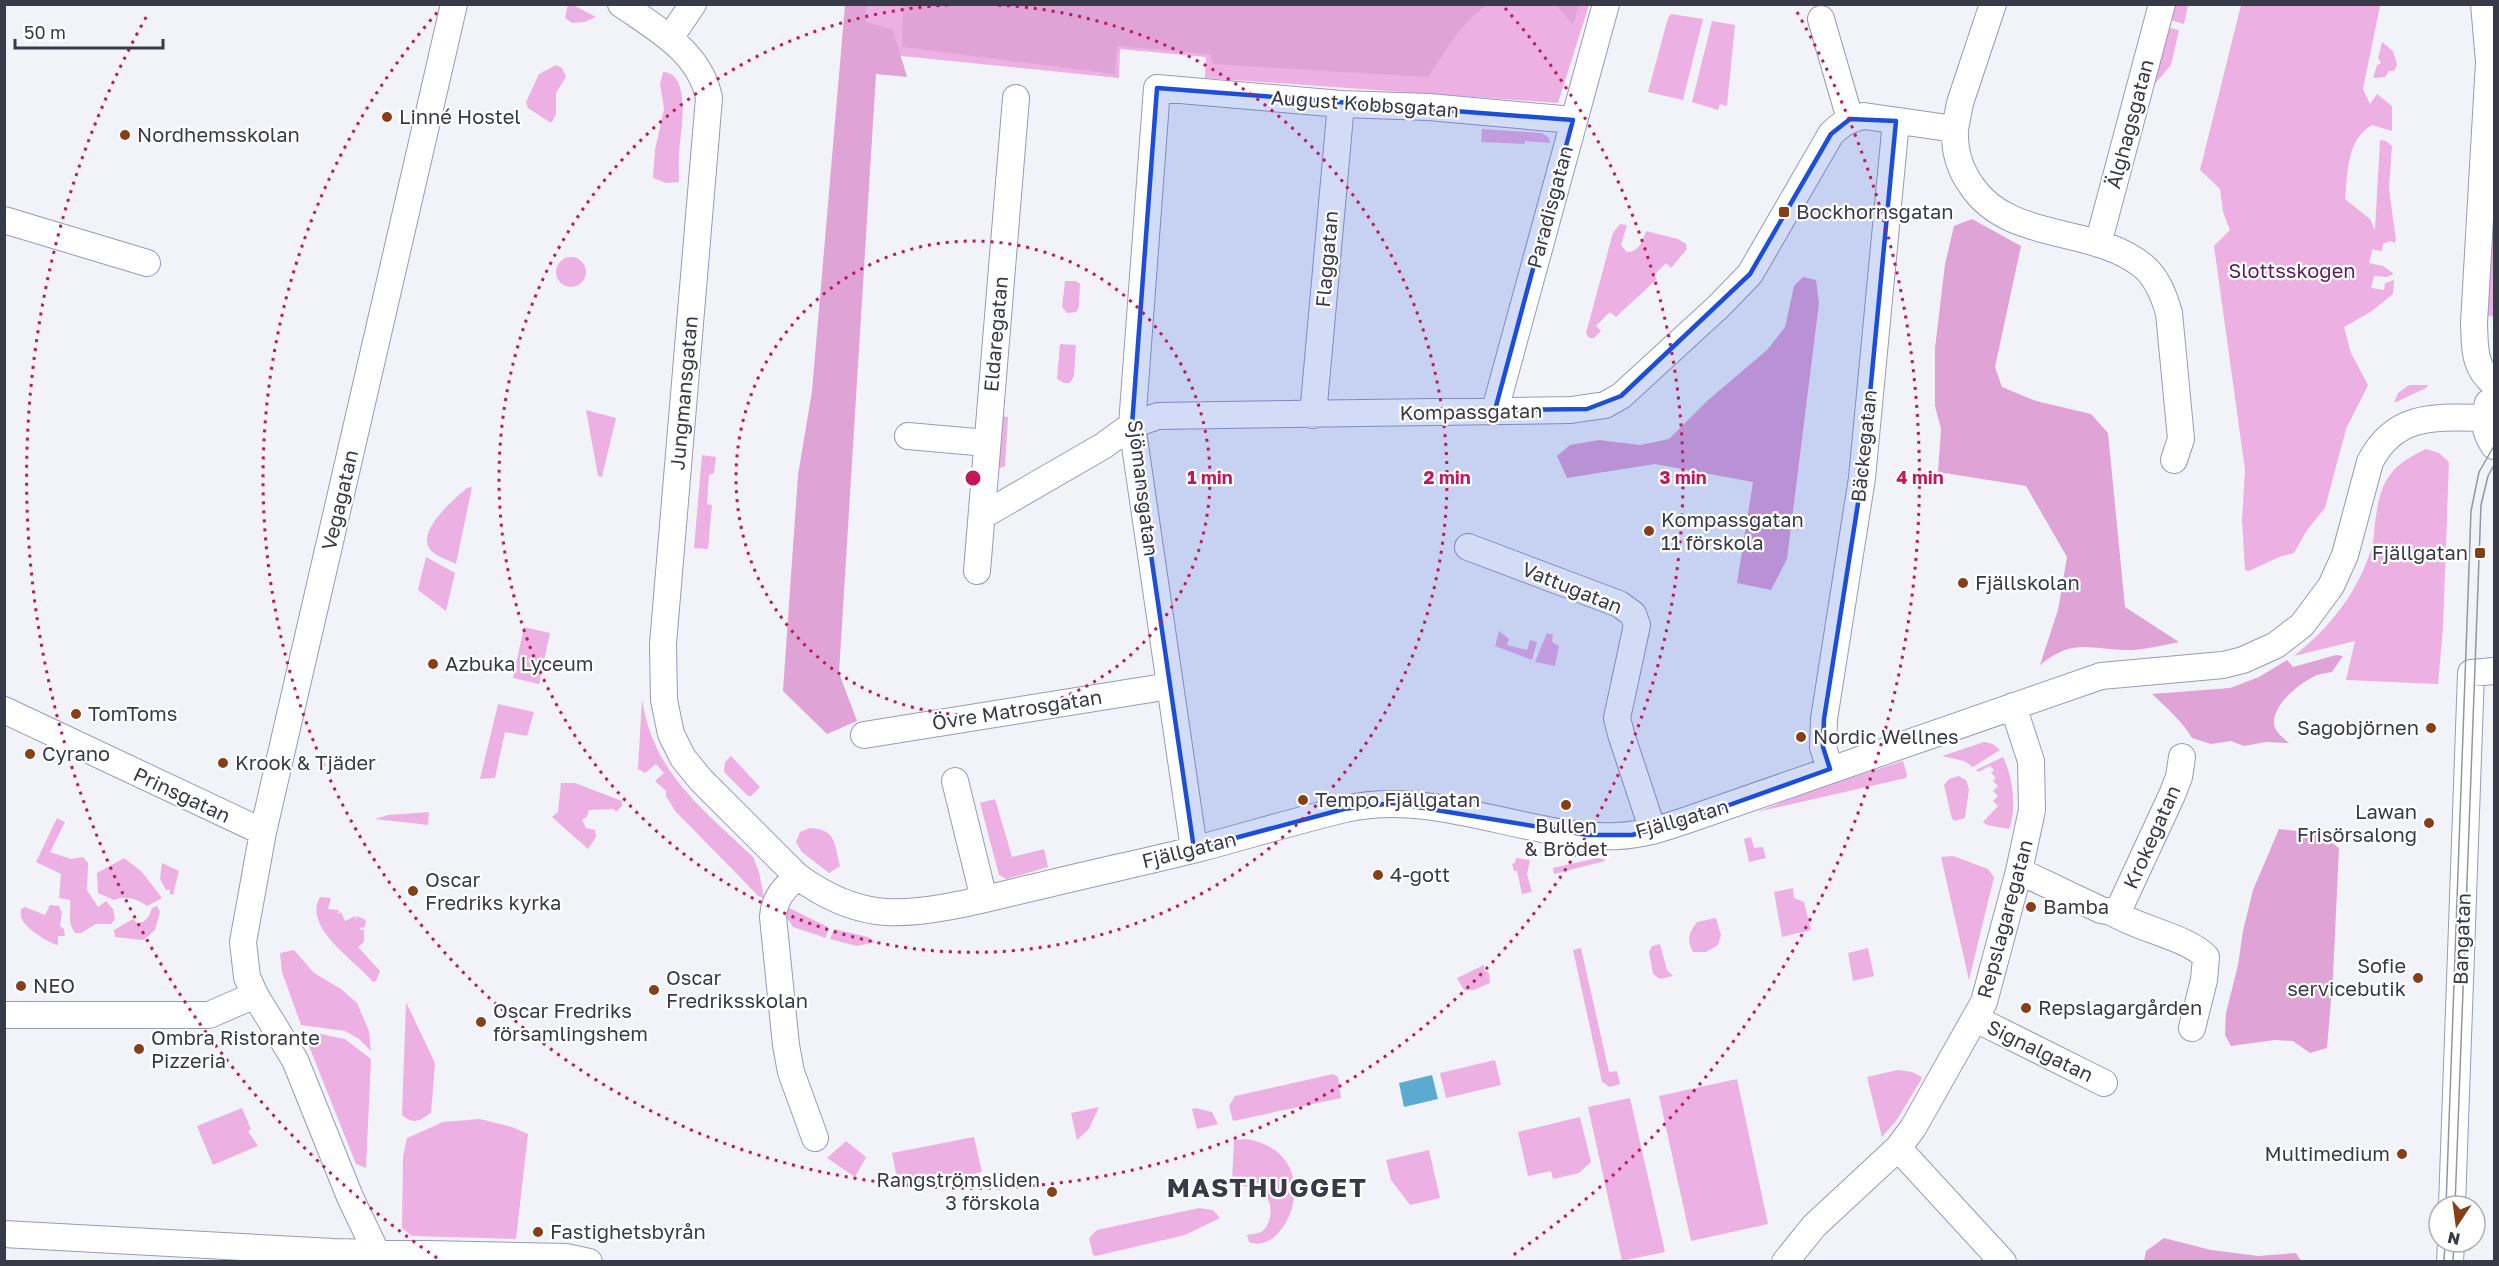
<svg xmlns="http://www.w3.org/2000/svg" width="2499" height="1266" viewBox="0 0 2499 1266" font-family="'Golos Text',sans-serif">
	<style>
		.green { fill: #edb0e3 }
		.forest { fill: #e0a3d6 }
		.water { fill: #5baad1 }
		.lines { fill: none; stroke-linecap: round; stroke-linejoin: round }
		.minor-casing { stroke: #989ab8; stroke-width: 28 }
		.minor { stroke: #fff; stroke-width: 26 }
		.tram { stroke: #94959f; stroke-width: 1.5 }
		.marked { fill: #1d4ed8; fill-opacity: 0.2; stroke: #1d4ed8; stroke-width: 4.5; stroke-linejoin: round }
		.ring { fill: none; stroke: #c2185b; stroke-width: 3; stroke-dasharray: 3 6 }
		.poi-dot { fill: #854019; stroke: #fff; stroke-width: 2 }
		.labels { text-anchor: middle; stroke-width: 4.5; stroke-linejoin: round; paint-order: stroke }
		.street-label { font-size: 20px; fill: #393a47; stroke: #fff }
		.poi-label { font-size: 20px; fill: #393a47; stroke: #fff; text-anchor: start }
		.park-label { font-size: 20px; fill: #601b59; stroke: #fff }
		.district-label { font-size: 26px; font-weight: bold; letter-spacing: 1.5px; fill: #393a47; stroke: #fff }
		.centre { fill: #c2185b; stroke: #fff; stroke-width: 3 }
		.ring-label { font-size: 18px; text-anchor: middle; font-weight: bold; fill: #c2185b; stroke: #fff; stroke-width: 4.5; stroke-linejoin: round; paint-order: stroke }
	</style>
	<rect width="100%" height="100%" fill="#f2f3f9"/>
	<path class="green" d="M 568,4 L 573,5 L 596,17 L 585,22 L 572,23 L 565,18 Z
		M 867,4 L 1589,5 L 1558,103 L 1205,78 L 1206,57 L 1120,49 L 1119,78 L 892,55 L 866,22 Z
		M 2173,5 L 2188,5 L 2184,24 L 2170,20 Z
		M 2241,5 L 2391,5 L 2380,6 L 2363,89 L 2370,104 L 2377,94 L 2392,106 L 2392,131 L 2372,125 C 2346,140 2348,173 2345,199 L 2370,219 L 2375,230 L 2380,140 L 2386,141 L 2392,146 L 2389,189 L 2396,240 L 2395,243 L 2390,241 L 2383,244 L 2382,251 L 2374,250 L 2373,248 L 2369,263 L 2383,266 L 2394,274 L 2387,277 L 2374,276 L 2371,288 L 2384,290 L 2385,283 L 2394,280 L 2393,294 L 2372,311 L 2344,327 L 2351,353 L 2368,385 L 2346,429 L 2325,508 L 2307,530 L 2294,553 L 2279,557 L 2249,571 L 2245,570 L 2242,520 L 2245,470 L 2214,246 L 2230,230 L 2223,212 L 2220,189 L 2200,170 Z
		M 1671,14 L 1703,19 L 1683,100 L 1648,92 L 1668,18 Z
		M 1712,21 L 1735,25 L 1727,106 L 1720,104 L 1718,110 L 1692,102 Z
		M 2167,27 L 2179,30 L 2171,65 L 2154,85 L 2153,84 Z
		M 2382,42 L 2393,51 L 2397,65 L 2394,71 L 2389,71 L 2385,77 L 2373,78 L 2377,65 L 2381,63 L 2378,58 Z
		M 556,65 L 562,68 L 566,77 L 556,93 L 556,115 L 551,123 L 528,108 L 526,102 L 539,74 Z
		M 663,72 C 693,73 680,136 679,153 C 678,163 679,172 679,182 L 666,183 L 653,178 L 655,150 L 664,109 L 660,84 Z
		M 1482,129 L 1542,133 L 1549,138 L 1550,143 L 1525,141 L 1524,144 L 1481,142 Z
		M 2494,142 L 2494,317 L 2480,313 Z
		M 1620,224 L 1627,225 L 1621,245 L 1627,252 C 1639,252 1643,241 1646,231 L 1678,239 L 1686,244 L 1687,249 L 1671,268 L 1666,263 L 1654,275 L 1657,279 L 1616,317 L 1610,312 L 1596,326 L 1601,331 L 1594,338 L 1589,338 L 1586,333 L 1613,233 Z
		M556 272a15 15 0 1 1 30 0a15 15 0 1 1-30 0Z
		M 1065,281 L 1076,281 L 1080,284 L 1079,307 L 1076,312 L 1067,313 L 1062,307 Z
		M 1060,344 L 1076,345 L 1074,376 L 1070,383 L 1064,383 L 1057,379 Z
		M 2409,385 L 2428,385 L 2426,388 L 2394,403 L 2398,393 Z
		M 586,410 L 616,418 L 602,477 L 598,476 Z
		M 1001,416 L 1008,417 L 1005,466 L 1001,468 L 998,464 Z
		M 2426,449 L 2439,453 L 2449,462 L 2443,628 L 2438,684 L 2346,680 L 2355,641 L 2294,656 C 2330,627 2356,595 2371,550 C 2374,542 2374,531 2375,523 C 2380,482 2389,466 2426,449 Z
		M 702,455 L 716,457 L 714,473 L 709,475 L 707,504 L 712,505 L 708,549 L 694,548 Z
		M 472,487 L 456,564 C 449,560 440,558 434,553 C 410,536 454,499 467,488 Z
		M 426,557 L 455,573 L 446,611 L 418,590 Z
		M 524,627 L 550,633 L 539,684 L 513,678 Z
		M 1499,631 L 1509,639 L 1507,645 L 1527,650 L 1530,640 L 1537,642 L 1532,660 L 1495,646 Z
		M 1547,633 L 1553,635 L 1552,642 L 1559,646 L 1555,666 L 1535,662 Z
		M 642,699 C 653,773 702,808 753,857 L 759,872 L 764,898 L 758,896 C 732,868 705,842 679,815 C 673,810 672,803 666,797 L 666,791 L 655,781 L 664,773 L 656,764 L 645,773 L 638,769 Z
		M 498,704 L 534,712 L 527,736 L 505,732 L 495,778 L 480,779 Z
		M 1984,742 L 1993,744 L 2000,750 L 1973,767 L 1964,761 L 1942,756 Z
		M 731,756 L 760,787 L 751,796 L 748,796 L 724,772 L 725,762 Z
		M 2003,757 C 2013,776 2017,810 2009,829 L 1987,825 L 1983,822 L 1998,806 L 1993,801 L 1998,796 L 1993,791 L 1998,786 L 1993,781 L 1996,778 L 1991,773 L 1994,770 L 1990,766 L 1978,772 L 1976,770 Z
		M 1903,761 L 1907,774 L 1906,778 L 1757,812 L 1810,791 Z
		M 1959,776 L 1966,780 L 1969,789 L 1965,818 L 1955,821 L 1952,819 L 1944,785 L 1949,779 Z
		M 561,783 L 575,783 L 622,801 L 622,806 L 616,812 L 614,809 L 589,810 L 587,817 L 582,820 L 586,828 L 595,830 L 596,837 L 588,849 L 552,817 L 558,812 Z
		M 995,799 L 1012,857 L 1044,849 L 1048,867 L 1006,879 L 999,875 L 980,803 Z
		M 429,812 L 428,825 L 375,819 L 388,815 Z
		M 57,818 L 65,822 L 50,852 L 71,859 L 83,857 L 88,863 L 87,890 L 98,907 L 106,901 L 113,909 L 115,919 L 111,924 L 96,924 L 81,933 L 75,933 C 67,922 71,913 70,900 L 59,898 L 61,874 L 36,862 Z
		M 810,828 C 837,830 834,843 840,866 L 829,873 L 802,852 L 796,842 L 800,832 Z
		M 1751,837 L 1754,848 L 1763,847 L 1766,858 L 1749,862 L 1744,839 Z
		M 1953,856 L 1988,869 L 1994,877 L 1969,980 L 1941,857 Z
		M 124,858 L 142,872 L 162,898 L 147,906 C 138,899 124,895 114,900 L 98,893 L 97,873 Z
		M 1516,858 L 1530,860 L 1527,874 L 1532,892 L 1522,894 L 1517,871 L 1514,871 L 1512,864 L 1515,863 Z
		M 1597,858 L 1604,859 L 1605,861 L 1554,874 L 1553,868 Z
		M 162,863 L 179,871 L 173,895 L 170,894 L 170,890 L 166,890 L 160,879 Z
		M 1793,888 L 1794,898 L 1804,902 L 1811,930 L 1782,937 L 1774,892 Z
		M 320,897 L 331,898 L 328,909 L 339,910 L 337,914 L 341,912 L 345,921 L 355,916 L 355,920 L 357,916 L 366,920 L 365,927 L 360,928 L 360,930 L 364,930 L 364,942 L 358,947 L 380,971 L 376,981 L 373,982 C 356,961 302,928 320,897 Z
		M 50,905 L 59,906 L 62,913 L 60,926 L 64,929 L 65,936 L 58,936 L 58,945 C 51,945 24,927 22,919 C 20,916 21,913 21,909 L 25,907 L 45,915 Z
		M 157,906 L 160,912 L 155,930 L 143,940 L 115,937 L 114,930 L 133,919 L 137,923 L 143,922 L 149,916 L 152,908 Z
		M 789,908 L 828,927 L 826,938 L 793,927 L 785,915 Z
		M 1716,918 L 1721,935 L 1718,945 L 1706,952 L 1693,952 C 1686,939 1689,933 1697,922 Z
		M 834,929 L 868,937 L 875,942 L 857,946 L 830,939 Z
		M 1660,944 L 1667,970 L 1673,976 L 1660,979 L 1653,974 L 1649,952 L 1652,946 Z
		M 1581,948 L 1609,1072 L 1617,1071 L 1620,1084 L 1610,1087 L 1602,1082 L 1573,950 Z
		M 1868,948 L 1874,976 L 1853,981 L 1848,953 Z
		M 294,950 L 314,973 L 341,989 L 357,1003 L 369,1031 L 371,1051 L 359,1039 L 345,1031 L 301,1025 L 282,972 L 280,953 Z
		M 1484,965 L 1484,970 L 1489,973 L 1490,983 L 1474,990 L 1464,990 L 1457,978 Z
		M 406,1002 L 435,1063 L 431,1113 C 419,1121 414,1125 402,1115 Z
		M 316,1033 L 345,1039 L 371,1059 L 366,1168 L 356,1164 L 307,1041 L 308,1035 Z
		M 1495,1060 L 1501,1085 L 1446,1098 L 1440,1073 Z
		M 1898,1070 L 1912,1072 L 1922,1077 L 1921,1080 L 1896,1121 L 1882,1137 L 1867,1077 Z
		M 1333,1074 L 1338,1077 L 1341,1098 L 1233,1121 L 1229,1106 L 1235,1096 Z
		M 1737,1079 L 1768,1224 L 1691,1241 L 1659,1096 Z
		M 1630,1098 L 1665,1252 L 1622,1261 L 1588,1107 Z
		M 1099,1107 L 1089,1129 L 1077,1140 L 1071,1113 Z
		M 242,1108 L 251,1129 L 248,1131 L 258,1146 L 213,1165 L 197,1126 Z
		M 1195,1108 L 1212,1112 L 1218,1124 L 1197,1129 L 1192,1109 Z
		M 1580,1117 L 1591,1162 L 1579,1173 L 1553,1179 L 1551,1171 L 1528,1176 L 1518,1132 Z
		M 480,1119 L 512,1127 L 528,1134 L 516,1239 L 412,1236 L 402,1228 L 403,1157 L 407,1138 L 443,1122 Z
		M 974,1137 L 982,1172 L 899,1189 L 892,1153 Z
		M 1247,1139 C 1329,1154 1288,1258 1249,1242 L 1247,1235 C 1251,1234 1257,1234 1261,1232 C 1273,1224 1274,1201 1262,1192 C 1254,1185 1244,1187 1234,1185 L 1232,1182 L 1234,1140 Z
		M 846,1141 L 866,1157 L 855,1177 L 827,1158 Z
		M 1429,1150 L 1440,1198 L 1410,1205 L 1391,1180 L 1386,1160 Z
		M 1199,1208 L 1213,1210 L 1220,1218 L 1185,1235 L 1096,1256 L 1093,1255 L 1089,1238 L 1097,1230 Z"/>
	<path class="forest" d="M 845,5 L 867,5 L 866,22 L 893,30 L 907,77 L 876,74 L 839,673 L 857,721 L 827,734 L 783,691 L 798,475 L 812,391 Z
		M 903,5 L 903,4 L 1487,5 C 1461,22 1445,52 1428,77 L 1213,64 L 1210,54 L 1117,46 L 1115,74 L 902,47 Z
		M 1556,5 L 1579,5 L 1573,24 Z
		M 1972,219 L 2021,246 L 1995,367 L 2002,387 L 2036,401 L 2091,414 L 2108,433 L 2125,607 L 2179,642 C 2164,645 2148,649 2133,650 C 2091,651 2076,636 2040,665 L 2058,610 L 2067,557 L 2026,486 L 1938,472 L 1941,429 L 1935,406 L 1935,348 L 1945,264 L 1954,226 Z
		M 1803,277 L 1816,280 L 1819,303 L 1787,559 L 1771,590 L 1737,583 L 1753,482 L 1655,464 L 1567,478 L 1557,456 L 1570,445 L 1599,440 L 1640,445 L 1669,439 L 1707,401 L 1767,350 L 1785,327 L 1794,286 Z
		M 2336,655 L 2343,656 L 2332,672 C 2326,673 2318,674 2313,677 C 2298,685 2273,704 2274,724 C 2275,732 2283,738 2289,743 L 2266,742 L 2244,746 L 2231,741 L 2211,744 L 2192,738 C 2182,721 2167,708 2152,694 L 2230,688 L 2259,677 L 2287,660 L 2293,667 Z
		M 2279,829 L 2320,834 L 2339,848 L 2333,976 L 2327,1048 L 2310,1053 L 2293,1041 L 2275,1040 L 2231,1046 L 2225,1035 L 2226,1013 L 2238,965 L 2243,931 L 2253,890 Z
		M 2164,1238 L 2211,1250 L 2258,1256 L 2296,1253 L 2301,1261 L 2144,1261 L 2146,1251 Z"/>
	<path class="water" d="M 1432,1075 L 1438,1099 L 1404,1107 L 1399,1083 Z"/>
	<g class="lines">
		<defs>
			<path id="minor" d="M 621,4 C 657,29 700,52 709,98 L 663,644 L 664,700 L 671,734 L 683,758 L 701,780 L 797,876 C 823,895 853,910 886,912 C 932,915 994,896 1040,886 C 1092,873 1145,862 1197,849 C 1246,836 1295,821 1345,809 C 1439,788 1527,840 1618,836 C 1643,835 1667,827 1690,819 L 2101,676 L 2223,665 L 2243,660 L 2276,645 L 2302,625 L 2331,586 L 2345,555 L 2370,462 C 2395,413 2436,417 2484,418
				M 2484,4 L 2489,62 L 2474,323 C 2475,347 2473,367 2494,384
				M 1821,19 L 1850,119
				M 670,38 L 693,4
				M 1955,129 C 1954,150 1959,168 1971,185 C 2009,243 2093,225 2143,266 C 2157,277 2164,296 2169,313 L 2181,439 L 2174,460
				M 4,220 L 147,263
				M 2098,244 L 2162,4
				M 2488,403 C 2483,421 2484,431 2494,446
				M 1495,410 L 1606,4
				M 1313,415 L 1341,104
				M 908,436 L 987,443
				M 982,516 L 1103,446 L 1132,425 L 1158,416 L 1571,410 L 1605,405 L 1621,396 L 1719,306 L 1750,274 L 1831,134 C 1841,124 1849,119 1864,116 L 1955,129 L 1960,103 L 1993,4
				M 1468,547 L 1619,604 L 1633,614 L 1637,625 L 1617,718 L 1621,734 L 1653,831
				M 977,571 L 1016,98
				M 4,710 L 263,832
				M 864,735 L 1170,686
				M 1830,769 L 1823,747 L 1824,719 L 1862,478 L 1896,121
				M 955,781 L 984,899
				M 1194,849 L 1132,425 L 1157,88 L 1341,104 L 1429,107 L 1573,120
				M 2019,871 L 2101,910 L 2112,912 L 2120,907 L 2172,795 L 2179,777 L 2182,757
				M 797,876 C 784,889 774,898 773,917 L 786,1045 L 791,1072 L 815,1138
				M 2112,912 C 2138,929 2188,937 2206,957 L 2204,980 L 2192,1028
				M 4,1015 L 209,1015 L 255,995
				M 1976,1019 L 2104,1083
				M 1898,1148 L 2003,1262
				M 2452,1206 L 2471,673 L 2494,671
				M 4,1234 L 333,1252 L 566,1257 L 589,1262
				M 381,1262 L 350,1197 L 295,1060 L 255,995 L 247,977 L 243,942 L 263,832 L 454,4
				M 1785,1262 L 1814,1226 L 1898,1148 L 1913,1128 L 1984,1002 L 2019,871 L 2032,810 L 2031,761 L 2013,706
				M 2450,1262 L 2451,1242"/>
		</defs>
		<use href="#minor" class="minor-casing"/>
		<use href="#minor" class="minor"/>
		<path class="tram" d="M 2446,1206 L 2471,511 L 2479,472 L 2494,446
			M 2455,1206 L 2481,505 L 2488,476 L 2494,465
			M 2444,1262 L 2445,1242
			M 2453,1262 L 2454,1242"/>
	</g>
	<path class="marked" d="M 1157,88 L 1573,120 L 1495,410 L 1587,409 L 1621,396 L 1750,274 L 1831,134 L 1850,119 L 1896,121 L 1862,478 L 1824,719 L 1823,747 L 1830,769 L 1690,819 L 1632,835 L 1588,835 L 1393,803 L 1344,809 L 1194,849 L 1132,425 Z"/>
	<g class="ring">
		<circle cx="973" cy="478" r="237"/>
		<path d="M998 5A474 474 0 1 1 948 5"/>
		<path d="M1505 8A710 710 0 1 1 441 8"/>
		<path d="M437 1258A947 947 0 0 1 149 12M1797 12A947 947 0 0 1 1509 1258"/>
	</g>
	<g class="poi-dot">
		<circle cx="387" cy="117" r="6"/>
		<circle cx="125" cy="135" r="6"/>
		<rect x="1778" y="206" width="12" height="12" rx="3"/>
		<circle cx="1649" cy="531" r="6"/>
		<rect x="2474" y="547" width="12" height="12" rx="3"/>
		<circle cx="1963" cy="583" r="6"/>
		<circle cx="433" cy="664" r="6"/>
		<circle cx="76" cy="714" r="6"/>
		<circle cx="2431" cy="728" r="6"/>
		<circle cx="1801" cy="737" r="6"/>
		<circle cx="30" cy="754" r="6"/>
		<circle cx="223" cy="763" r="6"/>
		<circle cx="1303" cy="800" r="6"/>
		<circle cx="1566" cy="805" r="6"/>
		<circle cx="2429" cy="823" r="6"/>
		<circle cx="1378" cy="875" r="6"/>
		<circle cx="413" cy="891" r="6"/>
		<circle cx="2031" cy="907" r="6"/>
		<circle cx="2418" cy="978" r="6"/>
		<circle cx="21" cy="986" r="6"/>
		<circle cx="654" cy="990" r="6"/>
		<circle cx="2026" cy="1008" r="6"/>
		<circle cx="481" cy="1022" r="6"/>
		<circle cx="139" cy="1049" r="6"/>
		<circle cx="2402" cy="1154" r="6"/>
		<circle cx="1052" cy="1192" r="6"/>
		<circle cx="538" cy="1232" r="6"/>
	</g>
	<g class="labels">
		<g class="street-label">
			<text transform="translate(1365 104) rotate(4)" y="7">August Kobbsgatan</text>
			<text transform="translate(2130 124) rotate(-75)" y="7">Älghagsgatan</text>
			<text transform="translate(1550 207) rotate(-75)" y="7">Paradisgatan</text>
			<text transform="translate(1327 259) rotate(-85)" y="7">Flaggatan</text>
			<text transform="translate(996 334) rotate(-85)" y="7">Eldaregatan</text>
			<text transform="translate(684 393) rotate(-85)" y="7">Jungmansgatan</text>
			<text transform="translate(1471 412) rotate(-1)" y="7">Kompassgatan</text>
			<text transform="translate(1864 446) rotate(-84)" y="7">Bäckegatan</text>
			<text transform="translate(1143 488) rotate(83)" y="7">Sjömansgatan</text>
			<text transform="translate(340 500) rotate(-77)" y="7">Vegagatan</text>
			<text transform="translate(1572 588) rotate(22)" y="7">Vattugatan</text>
			<text transform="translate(1017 710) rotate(-9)" y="7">Övre Matrosgatan</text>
			<text transform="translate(182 795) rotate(25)" y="7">Prinsgatan</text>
			<text transform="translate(1682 819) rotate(-16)" y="7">Fjällgatan</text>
			<text transform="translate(2152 837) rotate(-66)" y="7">Krokegatan</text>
			<text transform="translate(1189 850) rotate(-14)" y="7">Fjällgatan</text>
			<text transform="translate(2005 919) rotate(-75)" y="7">Repslagaregatan</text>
			<text transform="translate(2462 939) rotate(-88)" y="7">Bangatan</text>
			<text transform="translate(2040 1051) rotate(26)" y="7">Signalgatan</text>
		</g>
		<g class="poi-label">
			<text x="399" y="124">Linné Hostel</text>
			<text x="137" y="142">Nordhemsskolan</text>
			<text x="1796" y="219">Bockhornsgatan</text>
			<text x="1661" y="527">Kompassgatan<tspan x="1661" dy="23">11 förskola</tspan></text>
			<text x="2468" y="560" text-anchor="end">Fjällgatan</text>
			<text x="1975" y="590">Fjällskolan</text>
			<text x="445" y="671">Azbuka Lyceum</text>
			<text x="88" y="721">TomToms</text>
			<text x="2419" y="735" text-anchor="end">Sagobjörnen</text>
			<text x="1813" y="744">Nordic Wellnes</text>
			<text x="42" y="761">Cyrano</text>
			<text x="235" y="770">Krook &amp; Tjäder</text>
			<text x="1315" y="807">Tempo Fjällgatan</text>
			<text x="2417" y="819" text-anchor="end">Lawan<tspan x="2417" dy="23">Frisörsalong</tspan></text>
			<text x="1566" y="833" text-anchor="middle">Bullen<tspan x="1566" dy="23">&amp; Brödet</tspan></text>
			<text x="1390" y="882">4-gott</text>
			<text x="425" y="887">Oscar<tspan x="425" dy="23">Fredriks kyrka</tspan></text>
			<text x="2043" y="914">Bamba</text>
			<text x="2406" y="973" text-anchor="end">Sofie<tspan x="2406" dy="23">servicebutik</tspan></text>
			<text x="666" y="985">Oscar<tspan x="666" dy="23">Fredriksskolan</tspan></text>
			<text x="33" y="993">NEO</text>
			<text x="2038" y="1015">Repslagargården</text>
			<text x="493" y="1018">Oscar Fredriks<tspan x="493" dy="23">församlingshem</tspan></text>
			<text x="151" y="1045">Ombra Ristorante<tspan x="151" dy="23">Pizzeria</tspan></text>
			<text x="2390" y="1161" text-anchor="end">Multimedium</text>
			<text x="1040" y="1187" text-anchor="end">Rangströmsliden<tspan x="1040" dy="23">3 förskola</tspan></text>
			<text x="550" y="1239">Fastighetsbyrån</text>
		</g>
		<g class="park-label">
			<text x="2292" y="278">Slottsskogen</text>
		</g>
		<g class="district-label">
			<text x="1267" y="1197">MASTHUGGET</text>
		</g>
	</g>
	<circle cx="973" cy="478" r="9" class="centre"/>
	<g class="ring-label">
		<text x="1210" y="484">1 min</text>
		<text x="1447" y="484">2 min</text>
		<text x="1683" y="484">3 min</text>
		<text x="1920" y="484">4 min</text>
	</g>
	<rect width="2499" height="1266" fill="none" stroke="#393a47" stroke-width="12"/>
	<g transform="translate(2457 1224) rotate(193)"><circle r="28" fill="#ffffff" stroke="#b0b0b5" stroke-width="1.5"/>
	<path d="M0-4.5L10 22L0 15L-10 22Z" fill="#854019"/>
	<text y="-9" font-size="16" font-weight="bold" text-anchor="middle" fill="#393a47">N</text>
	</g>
	<path d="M15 39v9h148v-9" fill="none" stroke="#393a47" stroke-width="3"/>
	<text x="24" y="39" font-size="18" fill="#393a47" stroke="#ffffff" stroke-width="4.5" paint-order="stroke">50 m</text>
</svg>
